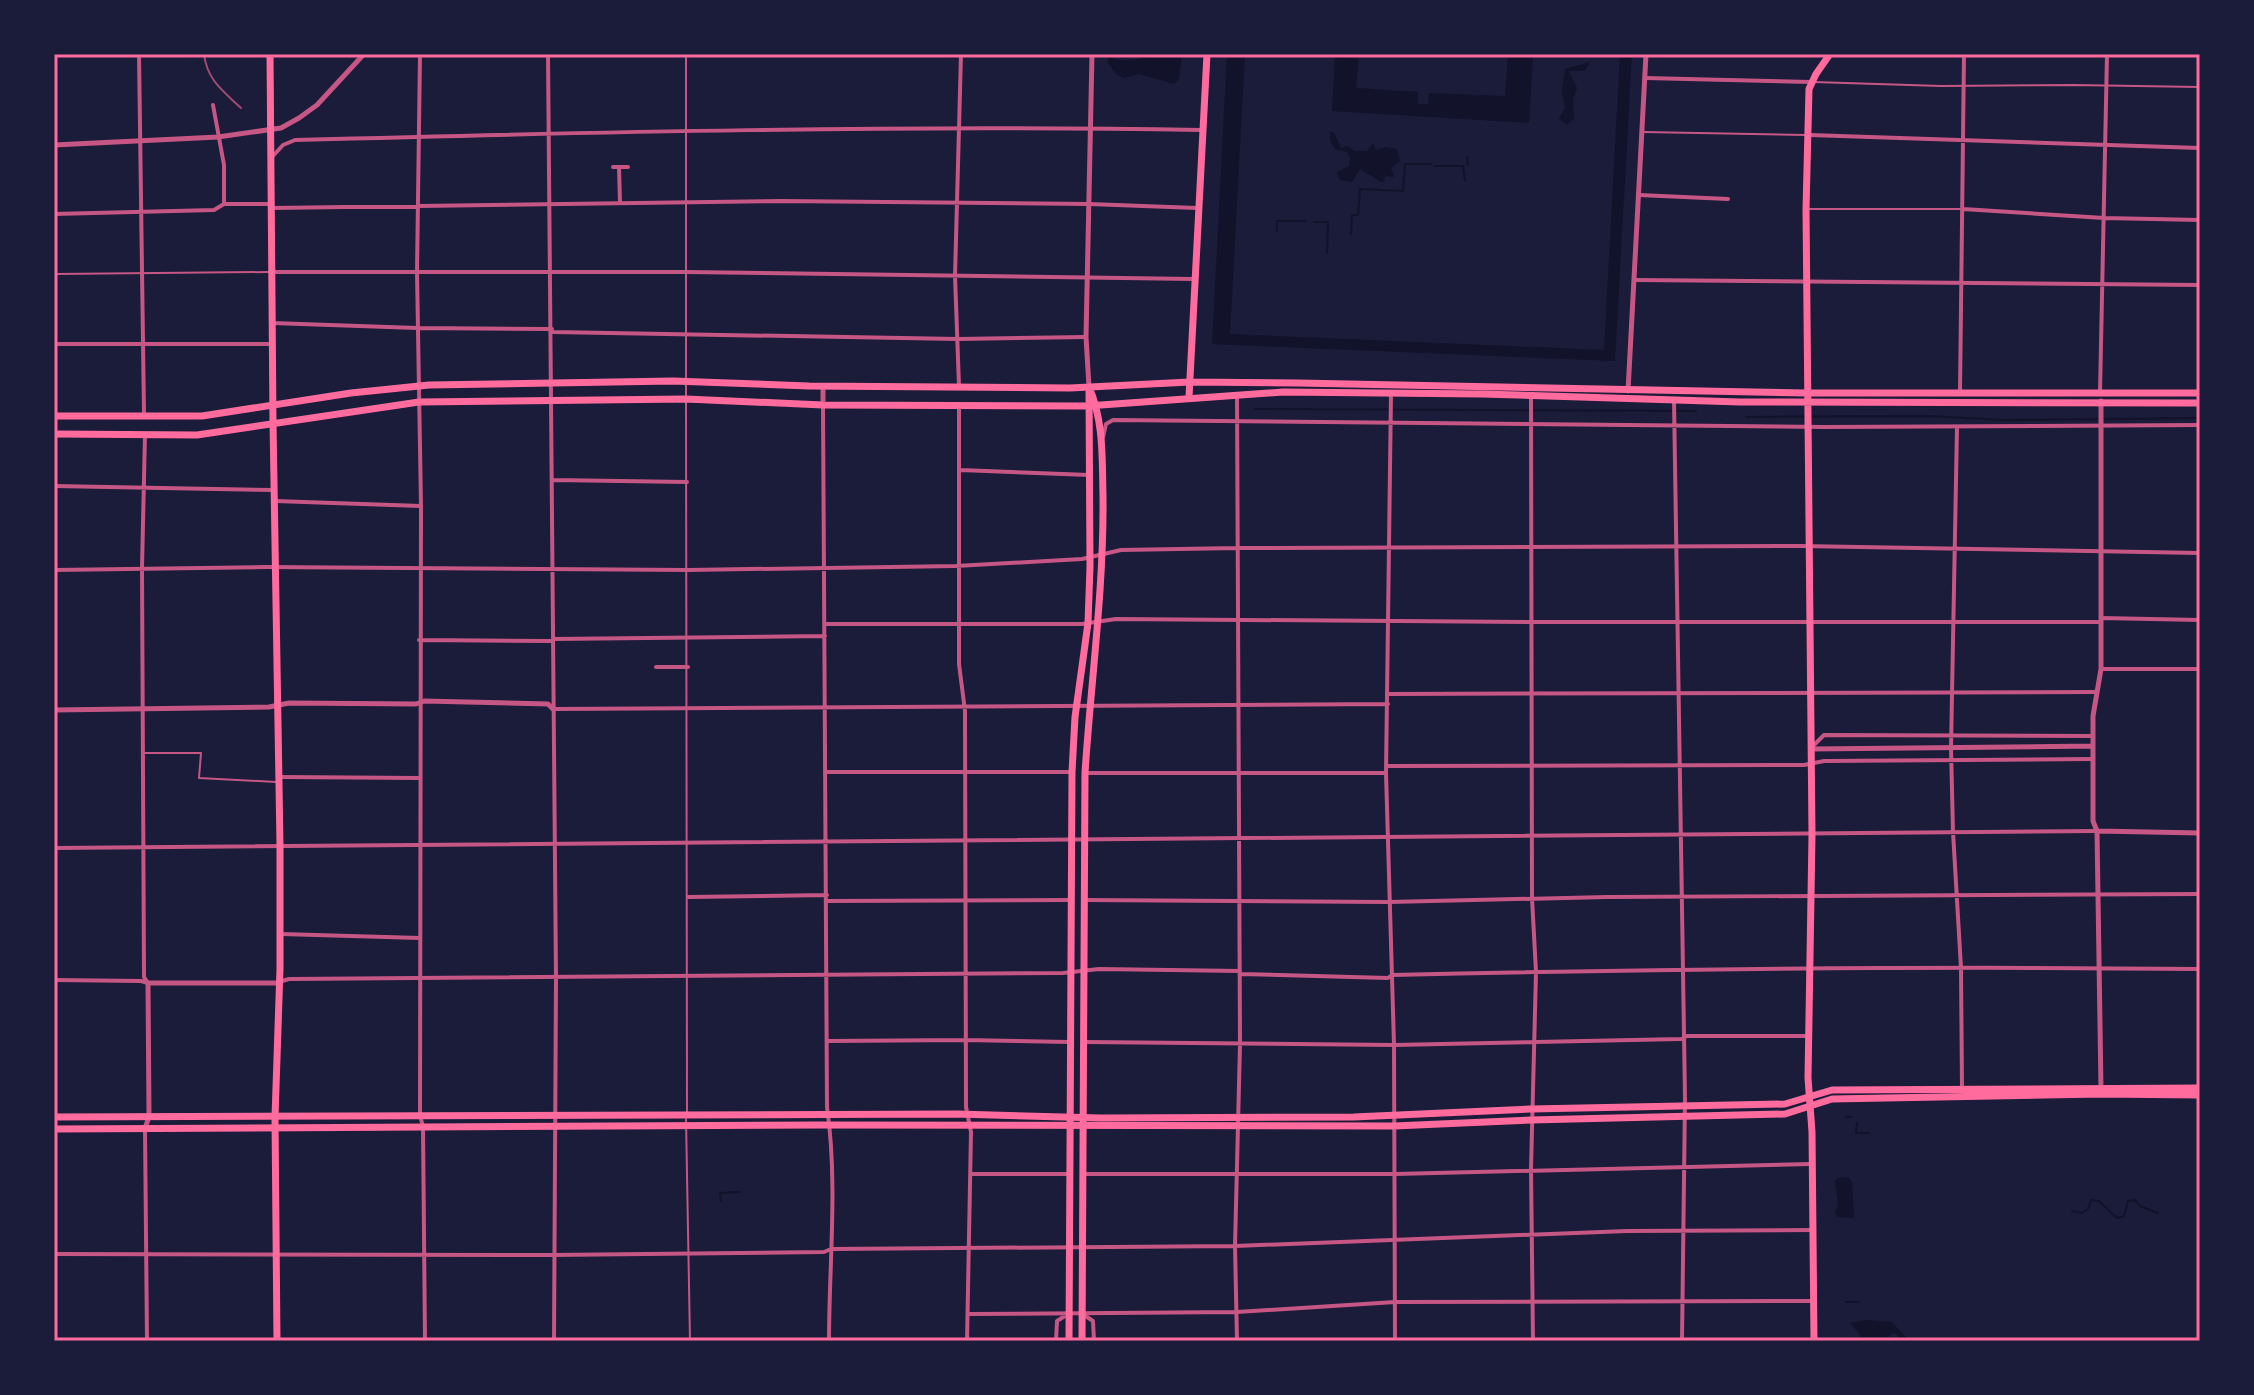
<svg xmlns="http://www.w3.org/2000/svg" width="2254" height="1395" viewBox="0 0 2254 1395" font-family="Roboto,sans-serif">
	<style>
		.water { fill: #12122b }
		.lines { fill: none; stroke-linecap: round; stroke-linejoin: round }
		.stream { stroke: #12122b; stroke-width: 2 }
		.service { stroke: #c65784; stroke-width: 2 }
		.minor { stroke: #c65784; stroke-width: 4 }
		.tertiary { stroke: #c65784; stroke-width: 5 }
		.primary { stroke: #ff6b9d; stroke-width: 7 }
		.trunk { stroke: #ff6b9d; stroke-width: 7 }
		.tram { stroke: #a44b75; stroke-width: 2 }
		.neatline { fill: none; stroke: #ff6b9d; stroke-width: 3 }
	</style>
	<rect width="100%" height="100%" fill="#1b1b3a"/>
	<path class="water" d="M 1108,54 C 1116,64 1130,59 1141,59 L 1141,54 L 1182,54 L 1179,79 L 1174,84 L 1139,74 L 1124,78 L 1116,74 L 1108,63 Z
		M 1227,54 L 1245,54 L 1230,334 L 1604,350 L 1620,54 L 1632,54 L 1615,361 L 1212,344 Z
		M 1335,54 L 1359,54 L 1356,88 L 1418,92 L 1418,104 L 1428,104 L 1429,93 L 1505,96 L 1508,54 L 1533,54 L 1529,123 L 1332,111 Z
		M 1590,62 L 1585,71 L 1569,71 L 1577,88 L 1573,99 L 1574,121 L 1572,120 L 1567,125 L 1559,119 L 1565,108 L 1562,91 L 1565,69 Z
		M 1330,132 L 1334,132 L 1341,148 L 1347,146 L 1355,151 L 1367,151 L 1373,143 L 1376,150 L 1386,147 L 1397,149 L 1400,161 L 1391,168 L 1394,177 L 1385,176 L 1384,181 L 1381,182 L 1360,169 L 1352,182 L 1340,180 L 1337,172 L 1349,166 L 1350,158 L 1347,152 L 1335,149 L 1330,141 Z
		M 1848,1177 L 1852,1182 L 1854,1218 L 1837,1217 L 1835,1213 L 1838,1204 L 1835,1181 L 1838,1178 Z
		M 1866,1320 L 1892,1322 L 1909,1341 L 1901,1341 L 1897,1334 L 1892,1333 L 1885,1341 L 1860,1341 L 1861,1336 L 1850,1323 Z"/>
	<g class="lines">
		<path class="stream" d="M 1467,157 L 1468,165
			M 1435,166 L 1463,166 L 1465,180
			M 1314,222 L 1328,222 L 1327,253
			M 1277,231 L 1277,221 L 1306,221
			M 1351,234 L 1352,215 L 1358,215 L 1360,189 L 1403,191 L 1405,164 L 1431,164
			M 1255,409 L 1696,411
			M 1746,417 L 1927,416 L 2004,420 L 2200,418
			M 1846,1117 L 1851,1117
			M 1857,1123 L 1856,1133 L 1869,1133
			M 721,1201 L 720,1193 L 740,1192
			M 2072,1211 L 2082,1213 L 2088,1209 L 2091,1200 L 2099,1201 L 2117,1218 L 2124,1216 L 2128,1201 L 2135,1200 L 2140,1206 L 2158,1213
			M 1846,1302 L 1859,1302"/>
		<path class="service" d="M 686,54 L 686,396
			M 1813,82 L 1941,86 L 2074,85 L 2200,87
			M 1643,132 L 1805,135
			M 1807,209 L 1960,209
			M 54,274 L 269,272
			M 686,403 L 687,1112
			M 145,753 L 201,753 L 199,778 L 276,782
			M 686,1119 L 690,1341"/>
		<path class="minor" d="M 139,54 L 144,414
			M 420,54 L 417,272 L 421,506 L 420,1116 L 423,1126 L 425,1341
			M 548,54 L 556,978 L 554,1341
			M 1645,78 L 1812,82
			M 213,105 L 224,165 L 224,204
			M 1810,135 L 2200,148
			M 273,156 L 283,145 L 295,140 C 597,132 899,125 1201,130
			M 613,167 L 628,167
			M 619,167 L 620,203
			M 1639,195 L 1728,199
			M 272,208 L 781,201 L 1089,204 L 1197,208
			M 1963,209 L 2104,218 L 2200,220
			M 54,214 L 214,210 L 224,204 L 271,204
			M 272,272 L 685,272 L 1193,279
			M 1634,280 L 2200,285
			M 272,323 L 417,328 L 552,329
			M 553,332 L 958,339 L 1086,337
			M 54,344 L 272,344
			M 959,386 L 955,276 L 961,54
			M 1960,392 L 1964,54
			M 1391,393 L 1386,773 L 1394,1045 L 1395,1341
			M 2100,393 L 2107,54
			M 1237,396 L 1240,1044 L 1235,1246 L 1237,1341
			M 1531,396 L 1532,898 L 1536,972 L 1531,1169 L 1533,1341
			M 1674,401 L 1685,1098 L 1682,1341
			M 823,405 L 827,1107 C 838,1184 829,1264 829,1341
			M 959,405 L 959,664 L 965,711 L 966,1107 L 971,1132 L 967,1341
			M 1957,427 L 1951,748 L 1953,832 L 1961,968 L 1962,1088
			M 1103,437 L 1106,424 L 1113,420 L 1823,427 L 2200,425
			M 960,470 L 1089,475
			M 553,480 L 687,482
			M 54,486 L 274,490
			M 275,501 L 421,506
			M 54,570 L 265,567 L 688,570 L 956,566 L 1082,559 L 1121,550 L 1237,548 L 1801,546 L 2200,553
			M 2101,618 L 2200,620
			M 825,624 L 1082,624 L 1116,619 L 1530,622 L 2101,622
			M 553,639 L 825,636
			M 419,640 L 552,641
			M 656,667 L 688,667
			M 2101,669 L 2200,669
			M 1388,694 L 2097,692
			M 554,709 L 1388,704
			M 1812,747 L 1824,735 L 2093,736
			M 1386,766 L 1804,765 L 1824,761 L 2093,759
			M 826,772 L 1071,772
			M 1085,773 L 1386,773
			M 280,777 L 419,778
			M 54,848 L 2097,831
			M 688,897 L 827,895
			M 1084,900 L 1389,902 L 1607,897 L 2200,894
			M 827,901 L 1071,900
			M 281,934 L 420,938
			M 1240,974 L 1388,978 L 1392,975 C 1662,969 1931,966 2200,969
			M 54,980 L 141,981 L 148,983 L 144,977 L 142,568 L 145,434
			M 279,982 L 289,979 L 1063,973 L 1099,969 L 1240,971
			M 828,1041 L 965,1040 L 1069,1042
			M 1084,1042 L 1394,1045 L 1681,1039 L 1687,1036 L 1807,1036
			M 145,1128 L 147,1341
			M 971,1174 L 1068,1174
			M 1083,1174 L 1395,1174 L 1811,1164
			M 54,1254 L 552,1255 L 824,1252 L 831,1249 L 1235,1246 L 1627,1231 L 1813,1230
			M 968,1314 L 1237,1312 L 1395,1302 L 1814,1301
			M 1084,1315 L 1093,1321 L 1094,1341
			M 1056,1341 L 1057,1321 L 1068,1314"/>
		<path class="tertiary" d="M 54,145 L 218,137 L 281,128 L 299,118 L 317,105 L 364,54
			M 823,386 L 823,405
			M 1089,387 L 1086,337 L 1092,54
			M 1628,391 L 1646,54
			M 54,710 L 269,707 L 289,703 L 416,704 L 424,701 L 548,704 L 553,709
			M 1811,749 L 2093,746
			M 2097,831 L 2200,833
			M 2101,1089 L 2097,831 L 2093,821 L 2093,716 L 2101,669 L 2101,401
			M 145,1128 L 149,1117 L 148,983 L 278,983"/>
		<path class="primary" d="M 270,54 L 273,422 L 280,845 L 280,969 L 275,1117 L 277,1341
			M 1189,397 L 1207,54
			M 54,416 L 202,416 L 351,393 L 429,385 L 673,381 L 809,386 L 1070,388 L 1190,382 L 1298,383 L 1808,393 L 2200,393
			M 54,434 L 197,435 L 419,402 L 686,399 L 823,405 L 1087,406 L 1283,392 L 1482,394 L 1740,402 L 2200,403
			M 1069,1341 L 1072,772 L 1075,717 L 1088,623 L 1090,567 L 1089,389
			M 1082,1341 L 1085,773 C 1091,680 1104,589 1103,496 C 1102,458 1104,422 1089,387
			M 1814,1341 L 1812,1132 L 1808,1078 L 1812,835 L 1806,209 L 1809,89 L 1816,74 L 1830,54"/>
		<path class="trunk" d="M 54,1117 L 957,1114 L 1101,1118 L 1354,1117 L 1531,1109 L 1785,1104 L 1832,1090 L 2200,1088
			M 54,1129 L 817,1125 L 1394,1126 L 1531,1120 L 1785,1114 L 1832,1099 L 2101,1094 L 2200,1095"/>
		<path class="tram" d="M 204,54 C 207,80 223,91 241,108"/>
	</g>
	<rect width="2254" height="1395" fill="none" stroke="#1b1b3a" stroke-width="112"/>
	<rect x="56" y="56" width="2142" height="1283" class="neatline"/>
</svg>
